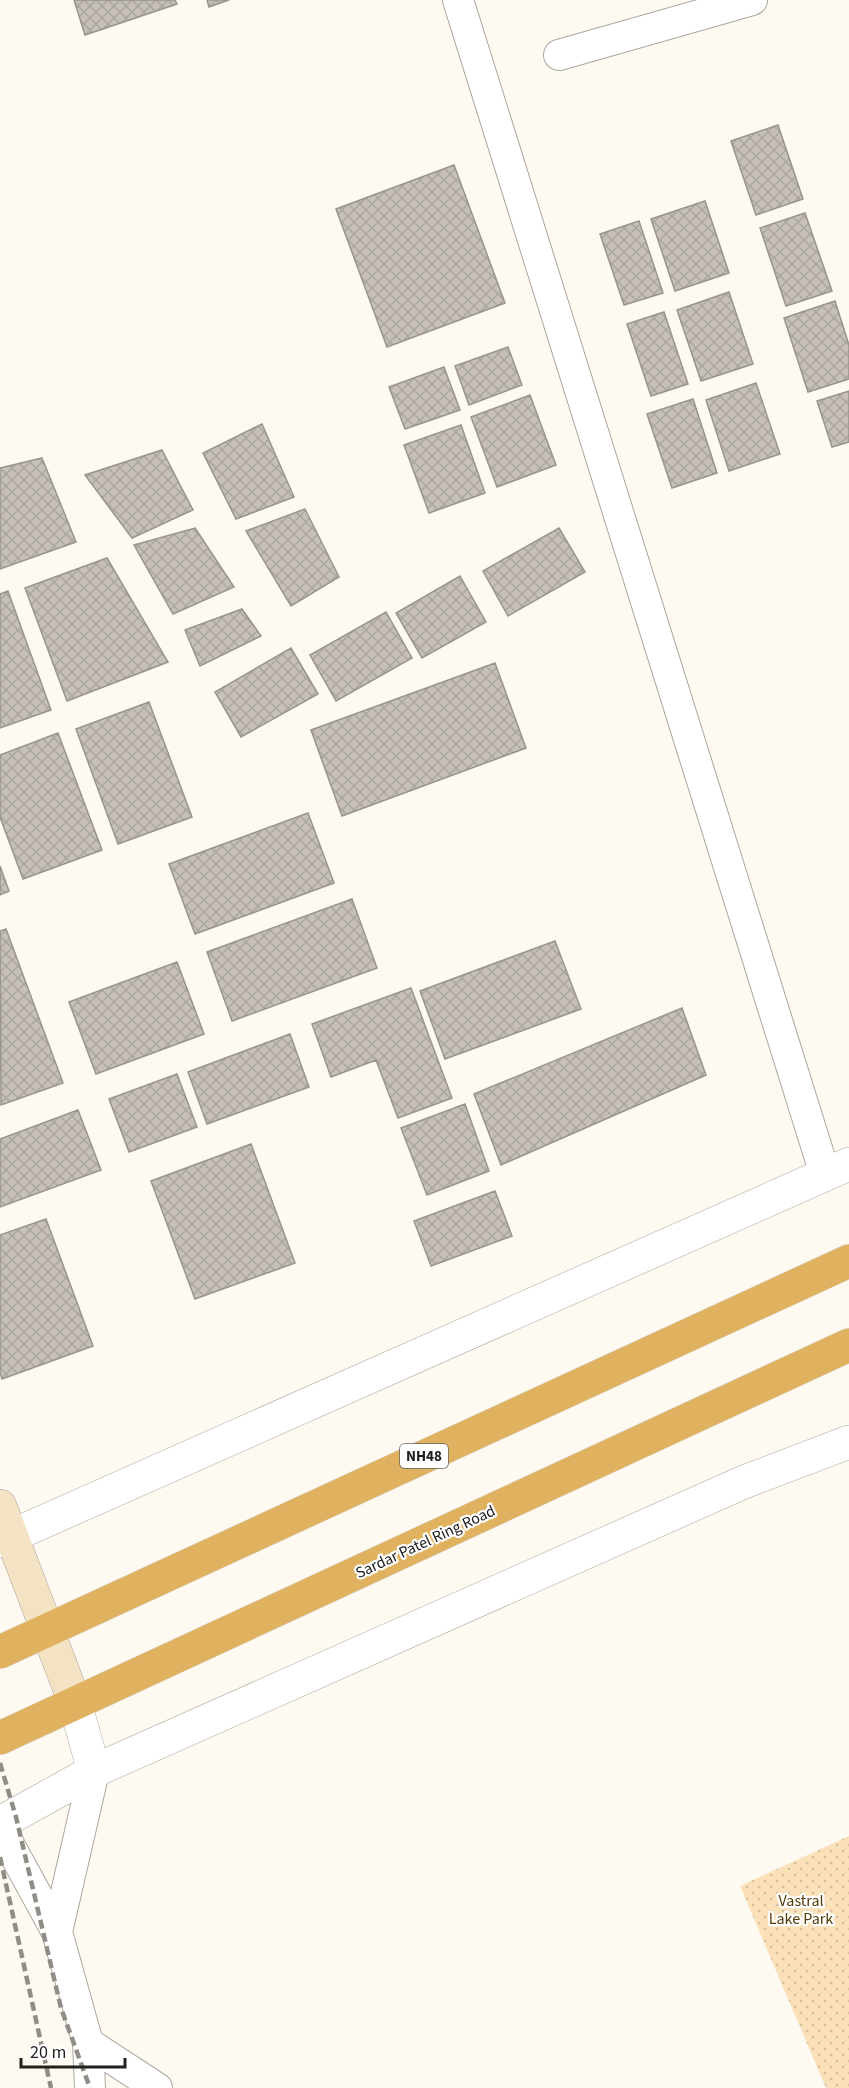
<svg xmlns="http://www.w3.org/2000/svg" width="849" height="2088" viewBox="0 0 849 2088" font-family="'Source Sans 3',sans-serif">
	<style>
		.grass { fill: url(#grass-dots) }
		.building { fill: url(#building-cross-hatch); stroke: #99948c; stroke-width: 1.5 }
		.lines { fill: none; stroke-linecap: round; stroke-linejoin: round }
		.minor-casing { stroke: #aca79f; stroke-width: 32 }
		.tertiary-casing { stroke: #aca79f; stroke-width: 34 }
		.secondary-casing { stroke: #aca79f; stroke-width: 34 }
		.trunk-casing { stroke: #d7d7d6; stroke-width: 34 }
		.minor { stroke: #fff; stroke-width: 30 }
		.tertiary { stroke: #fff; stroke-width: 33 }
		.secondary { stroke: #f3e2c3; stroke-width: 33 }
		.trunk { stroke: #e0b25f; stroke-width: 33 }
		.rail { stroke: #908d87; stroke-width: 4.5; stroke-dasharray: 9 4.5; stroke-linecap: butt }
		.labels { text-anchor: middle; stroke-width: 4.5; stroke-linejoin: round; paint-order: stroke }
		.shield { fill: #fff; stroke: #646462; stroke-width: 1.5 }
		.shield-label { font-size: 15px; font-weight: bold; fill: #22211e }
		.street-label { font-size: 16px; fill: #22211e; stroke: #fff }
		.park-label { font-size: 16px; fill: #543a09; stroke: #fff }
	</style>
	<defs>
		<pattern id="grass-dots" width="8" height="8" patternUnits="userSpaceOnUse" patternTransform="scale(1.5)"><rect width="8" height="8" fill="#fbe1b9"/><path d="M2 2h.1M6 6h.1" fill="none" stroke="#d7c19f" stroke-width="1.8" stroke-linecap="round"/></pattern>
		<pattern id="building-cross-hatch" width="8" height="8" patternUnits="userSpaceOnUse" patternTransform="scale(1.5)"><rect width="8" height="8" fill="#c6c0b8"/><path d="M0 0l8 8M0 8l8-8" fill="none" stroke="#aaa59e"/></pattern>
	</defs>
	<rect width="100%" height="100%" fill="#fef9f1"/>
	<path class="grass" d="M 849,1836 L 849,2088 L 826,2088 L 740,1886 Z"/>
	<path class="building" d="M 74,0 L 175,0 L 177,4 L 85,35 Z
		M 207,0 L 229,0 L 209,7 Z
		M 778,125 L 803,199 L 756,215 L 731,141 Z
		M 454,165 L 505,303 L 387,347 L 336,209 Z
		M 705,201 L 729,273 L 675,291 L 651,219 Z
		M 805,213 L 832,291 L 786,306 L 760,228 Z
		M 639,221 L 663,293 L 624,305 L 600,234 Z
		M 729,292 L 753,364 L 701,381 L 677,310 Z
		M 835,301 L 849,345 L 849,379 L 808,392 L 784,318 Z
		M 664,312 L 688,384 L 651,396 L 627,324 Z
		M 508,347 L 522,385 L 469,405 L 455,366 Z
		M 444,367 L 460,410 L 405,429 L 389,387 Z
		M 756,383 L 780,454 L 729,471 L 706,400 Z
		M 849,391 L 849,442 L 832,447 L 817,401 Z
		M 530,395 L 556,465 L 497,487 L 471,417 Z
		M 693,399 L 717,473 L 672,488 L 647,414 Z
		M 262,424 L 294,497 L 236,519 L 203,453 Z
		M 461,425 L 485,493 L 429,513 L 404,445 Z
		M 162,450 L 193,510 L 132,538 L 85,475 Z
		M 42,458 L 76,542 L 0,569 L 0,468 Z
		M 305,509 L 339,577 L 291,606 L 246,531 Z
		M 195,528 L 234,587 L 173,614 L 134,545 Z
		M 559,528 L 585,572 L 508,616 L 483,571 Z
		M 107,558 L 168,662 L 67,701 L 25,588 Z
		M 460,576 L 486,622 L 422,658 L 396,613 Z
		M 8,591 L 51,710 L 0,728 L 0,594 Z
		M 242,609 L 261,636 L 200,666 L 185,630 Z
		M 386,612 L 412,658 L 336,701 L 310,655 Z
		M 291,648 L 318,694 L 241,737 L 215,692 Z
		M 495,663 L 526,748 L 342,816 L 311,730 Z
		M 149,702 L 192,817 L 118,844 L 76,729 Z
		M 58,733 L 102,850 L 23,879 L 0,817 L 0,755 Z
		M 308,813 L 334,883 L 195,934 L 169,864 Z
		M 0,866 L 9,891 L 0,895 Z
		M 352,899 L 377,968 L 232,1021 L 207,952 Z
		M 6,929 L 63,1083 L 1,1105 L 0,931 Z
		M 555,941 L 581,1009 L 445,1059 L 420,991 Z
		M 177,962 L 204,1034 L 96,1074 L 69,1002 Z
		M 411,988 L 452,1098 L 398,1118 L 376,1060 L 331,1077 L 312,1024 Z
		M 682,1008 L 706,1075 L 501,1165 L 474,1094 Z
		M 290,1034 L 309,1087 L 207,1124 L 188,1072 Z
		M 177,1074 L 197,1127 L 129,1152 L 109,1099 Z
		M 465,1104 L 489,1171 L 427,1195 L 401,1128 Z
		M 78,1110 L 101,1170 L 0,1207 L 0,1139 Z
		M 251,1144 L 295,1263 L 195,1299 L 151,1181 Z
		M 495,1191 L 512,1236 L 431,1266 L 414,1221 Z
		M 46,1219 L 93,1346 L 2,1379 L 0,1373 L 0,1235 Z"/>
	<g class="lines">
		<defs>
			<path id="minor" d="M 458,0 L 825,1174
				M 559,55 L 752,0
				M 0,1828 L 57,1932 L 88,2043 L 90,2088
				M 57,1932 L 94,1771
				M 88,2043 L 157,2088"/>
			<path id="tertiary" d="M 0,1541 L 849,1164
				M 75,1703 L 94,1771
				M 0,1823 L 94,1771 L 744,1482 L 849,1442"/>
			<path id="secondary" d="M 0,1506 L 75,1703"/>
			<path id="trunk" d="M 0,1652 L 849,1261
				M 0,1738 L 849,1345"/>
		</defs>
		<use href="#minor" class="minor-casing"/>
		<use href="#tertiary" class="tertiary-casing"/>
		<use href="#secondary" class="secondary-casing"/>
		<use href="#trunk" class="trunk-casing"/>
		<use href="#minor" class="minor"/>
		<use href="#tertiary" class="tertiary"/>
		<use href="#secondary" class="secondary"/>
		<use href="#trunk" class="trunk"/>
		<path class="rail" d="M 0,1763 L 16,1817 L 61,2008 L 90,2088
			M 0,1857 L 51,2088"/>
	</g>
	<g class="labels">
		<rect class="shield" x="400" y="1444" width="48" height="24" rx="4.5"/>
		<g class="shield-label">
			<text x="424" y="1461">NH48</text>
		</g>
		<g class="street-label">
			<text transform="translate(425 1541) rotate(-25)" y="6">Sardar Patel Ring Road</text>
		</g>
		<g class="park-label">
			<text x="801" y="1906">Vastral<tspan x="801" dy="18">Lake Park</tspan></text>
		</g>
	</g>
	<path d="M21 2058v9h104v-9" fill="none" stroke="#22211e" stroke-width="3"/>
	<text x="30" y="2058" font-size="18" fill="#22211e" stroke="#ffffff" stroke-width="4.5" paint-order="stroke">20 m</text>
</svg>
